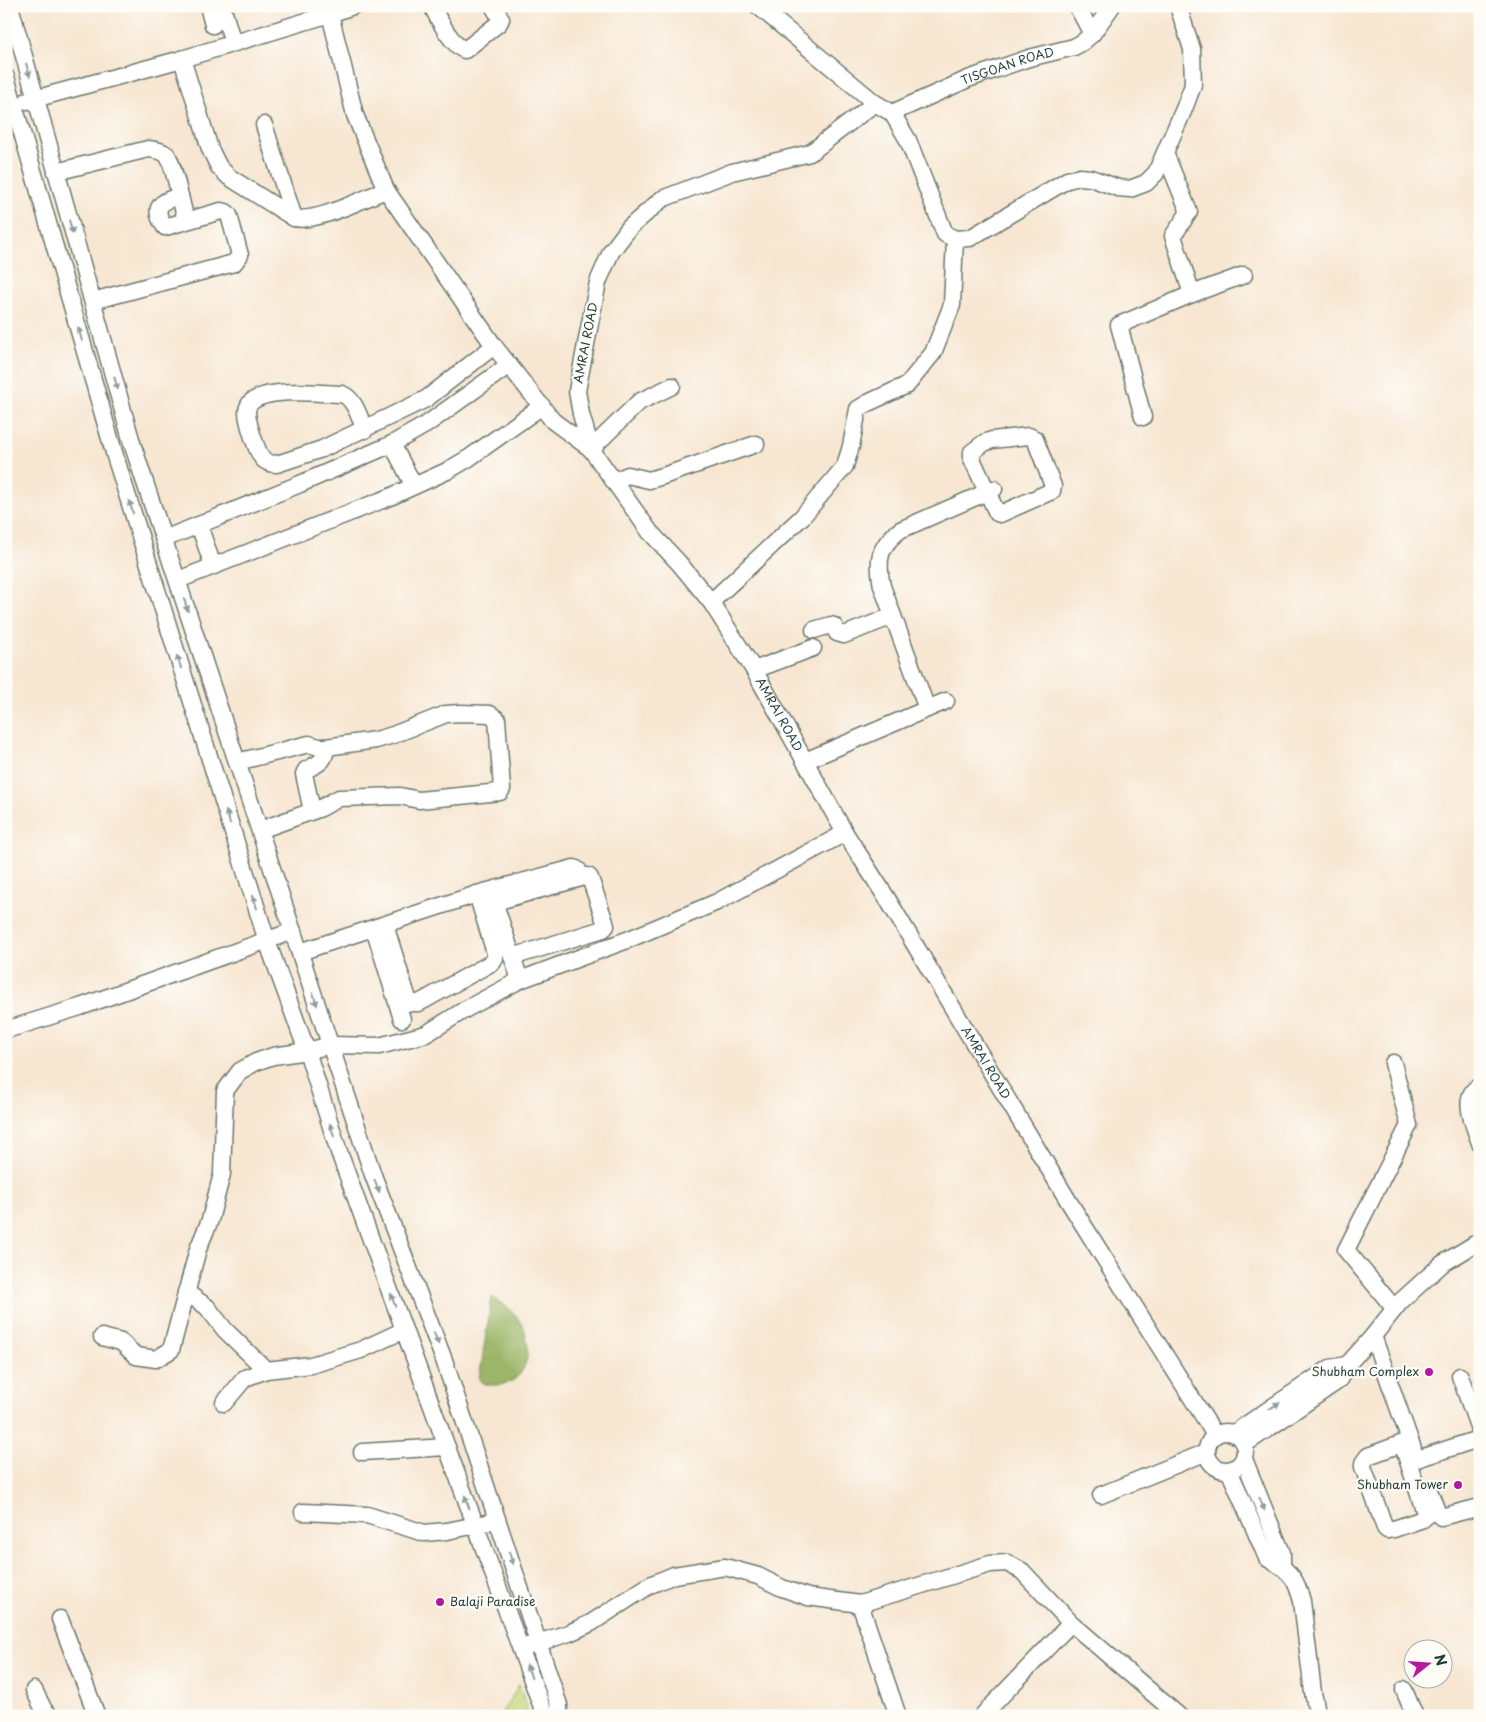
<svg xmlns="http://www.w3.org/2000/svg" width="1486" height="1722" viewBox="0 0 1486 1722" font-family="'Playpen Sans',sans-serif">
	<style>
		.green { fill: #c4d476; stroke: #728855 }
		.forest { fill: #9bb667; stroke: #5d7a4e }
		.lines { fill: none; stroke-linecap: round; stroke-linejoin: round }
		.minor-casing { stroke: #6b786b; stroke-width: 19 }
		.minor { stroke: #fff; stroke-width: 16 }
		.oneway { fill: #8f9e9a }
		.poi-dot { fill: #b5179e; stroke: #fdfcf7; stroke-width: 2 }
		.labels { text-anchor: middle; stroke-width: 4.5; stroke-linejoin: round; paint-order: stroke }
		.street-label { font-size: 12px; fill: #1f3d34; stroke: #fdfcf7 }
		.poi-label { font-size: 12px; fill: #1f3d34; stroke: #fdfcf7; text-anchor: end }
	</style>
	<rect width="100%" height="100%" fill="#fdfcf7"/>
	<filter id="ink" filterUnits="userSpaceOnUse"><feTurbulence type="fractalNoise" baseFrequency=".02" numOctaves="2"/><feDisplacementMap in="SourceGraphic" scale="10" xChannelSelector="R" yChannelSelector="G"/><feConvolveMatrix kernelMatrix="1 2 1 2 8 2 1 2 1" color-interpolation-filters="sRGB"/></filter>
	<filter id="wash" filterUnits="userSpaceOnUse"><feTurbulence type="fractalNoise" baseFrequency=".0096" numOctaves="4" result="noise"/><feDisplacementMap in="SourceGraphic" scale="20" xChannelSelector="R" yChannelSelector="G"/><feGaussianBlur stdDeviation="1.12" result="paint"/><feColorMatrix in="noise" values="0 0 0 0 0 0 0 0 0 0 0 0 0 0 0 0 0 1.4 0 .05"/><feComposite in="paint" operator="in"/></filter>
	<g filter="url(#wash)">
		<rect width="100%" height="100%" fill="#f7e6d1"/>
		<path class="green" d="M 519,1684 L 529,1716 L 499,1716 L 511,1699 Z"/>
		<path class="forest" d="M 492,1297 C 502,1304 518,1313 523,1326 C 533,1350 528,1384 496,1385 C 489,1385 484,1385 479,1379 Z"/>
	</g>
	<g filter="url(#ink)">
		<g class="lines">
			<defs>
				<g id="minor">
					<path d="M 10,6 L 132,443 L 373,1175 L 444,1360 L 559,1705 L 559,1716"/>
					<path d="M 208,6 L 213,25"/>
					<path d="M 222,6 L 233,43"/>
					<path d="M 353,6 L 330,14 L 355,115 L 386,190 L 494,346 L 553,421 L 591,449"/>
					<path d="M 432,6 C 437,17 453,47 465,50 L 499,23 L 501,19 L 493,6"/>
					<path d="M 758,6 L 875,103 L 892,113 L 908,140 L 945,234 L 955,239 L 970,238 L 1067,180 L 1080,177 L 1091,178 L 1118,188 L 1130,189 L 1146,183 L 1156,173 L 1184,109 L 1193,85 L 1192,49 L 1178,6"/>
					<path d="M 1077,6 L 1092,34"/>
					<path d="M 182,59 L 210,149 L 219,167 L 229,177 L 294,218 C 317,223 362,199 386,190"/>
					<path d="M 6,77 L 115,456 L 267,941 L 307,1051 L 339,1152 L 543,1710 L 547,1716"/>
					<path d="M 27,101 L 182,59 L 330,14 L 330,6"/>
					<path id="s1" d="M 875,103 L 810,153 L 732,172 L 662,199 L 629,228 L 611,252 L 598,282 L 577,391 L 581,414 L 591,449 L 650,532 L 679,563 L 711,602 L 754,670 L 845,833 L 888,900 L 1069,1202 L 1215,1435"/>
					<path id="s2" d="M 892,113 L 968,79 L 1029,58 L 1074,47 L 1083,42 L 1092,34 L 1112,6"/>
					<path d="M 264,125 L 294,218"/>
					<path d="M 56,172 L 148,149 C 155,150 161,150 167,155 C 173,162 183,209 186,221 L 221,211 L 226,212 L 229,215 L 240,255 L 234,263 L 93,301"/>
					<path d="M 180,196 C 161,201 151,207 165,227 L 186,221"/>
					<path d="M 1192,294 L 1244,275"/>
					<path d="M 1143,417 L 1119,325 L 1192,294 L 1173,236 L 1189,212 L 1165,153"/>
					<path d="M 365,430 C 359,417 355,399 342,394 C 320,393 272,388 254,400 C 250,402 247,407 247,412 C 247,421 257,453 263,459 C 267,463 271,464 277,464 L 322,449 L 426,399 L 494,346"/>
					<path d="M 1029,436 L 1035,439 L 1053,486 L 1052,491 L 1000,514 L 997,513 L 972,459 L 972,452 L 984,443 L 992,440 Z"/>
					<path d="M 392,444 L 414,486"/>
					<path d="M 591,449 L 639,402 L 672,386"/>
					<path d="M 614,481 L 628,475 L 649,480 L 663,476 L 756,444"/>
					<path d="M 199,525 L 213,566"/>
					<path d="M 164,539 L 300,484 L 392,444 L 427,424 L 509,365"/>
					<path d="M 178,580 L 390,497 L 447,471 L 469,458 L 542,406"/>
					<path d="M 711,602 L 802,517 L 845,466 L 851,446 L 858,409 L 870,402 L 907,385 L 933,353 L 952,305 L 955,239"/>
					<path d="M 814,630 L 831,625 L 834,626 L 837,633 L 844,635 L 893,616"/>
					<path d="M 754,670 L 813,648"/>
					<path d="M 927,709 L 882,586 C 877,560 878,547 900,530 L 994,489"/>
					<path d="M 805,761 L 946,701"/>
					<path d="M 237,762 L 309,744 L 319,747 L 326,747"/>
					<path d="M 260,830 L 321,808 L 339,798 L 400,796 L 419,800 L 500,792 L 502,789 L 497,719 L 490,714 L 460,713 L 446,714 L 393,735 L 376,740 L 326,747 C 325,763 318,763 306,770 L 304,774 L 312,811"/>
					<path d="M 491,892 L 520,980"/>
					<path d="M 495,902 L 588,876 L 590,878 L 605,922 L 606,926 L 603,929 L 512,957"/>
					<path d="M 385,925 L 408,999 L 410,1003 L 419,1003 L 493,962 L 495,958 L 495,953 L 477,894"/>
					<path d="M 374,928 L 402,1019"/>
					<path d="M 300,952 L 477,894 L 574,868 L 578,870 L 580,877"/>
					<path d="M 6,1030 L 80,1007 L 293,931"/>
					<path d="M 1393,1063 L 1409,1125 L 1346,1250 L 1394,1308"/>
					<path d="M 1480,1086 C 1459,1096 1475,1127 1480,1143"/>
					<path d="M 186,1292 L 207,1307 L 225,1330 L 266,1370"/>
					<path d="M 1373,1336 L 1413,1449"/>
					<path d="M 102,1337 L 121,1342 L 136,1356 L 156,1359 L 171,1350 L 198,1249 L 210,1220 L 222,1174 L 225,1091 L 240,1071 L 256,1062 L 273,1056 L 307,1051 L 331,1045 L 379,1046 L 426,1034 L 466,1009 L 520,980 L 627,940 L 717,902 L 845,833"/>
					<path d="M 224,1403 L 245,1378 L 266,1370 L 311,1365 L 361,1350 L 404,1330"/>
					<circle cx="1226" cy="1451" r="19"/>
					<path d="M 1234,1433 L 1330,1368 L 1347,1365"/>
					<path d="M 1402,1443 L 1426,1516 L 1423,1519 L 1394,1529 L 1387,1530 L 1385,1528 L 1363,1467 L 1363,1463 L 1368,1456 L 1406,1442 L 1410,1441"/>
					<path d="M 1244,1445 L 1338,1381 L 1347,1365 L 1373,1336 L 1400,1302 L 1442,1264 L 1480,1241"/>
					<path d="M 362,1452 L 447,1447"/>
					<path d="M 1417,1459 L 1475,1440 L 1478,1438 L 1479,1429 L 1460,1376"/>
					<path d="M 1229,1470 L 1267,1558 L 1282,1567 L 1282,1553 L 1244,1459"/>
					<path d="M 1430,1493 L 1438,1514 L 1441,1517 L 1480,1507"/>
					<path d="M 1101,1495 L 1207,1452"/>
					<path d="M 303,1512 L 367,1515 L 424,1533 L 447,1531 L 486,1523"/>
					<path d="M 1282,1567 C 1295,1578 1297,1584 1302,1601 L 1313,1693 L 1318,1716"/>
					<path d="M 860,1604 L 898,1716"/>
					<path d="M 60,1619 L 97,1716"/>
					<path d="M 528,1646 L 569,1633 L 591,1623 L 650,1585 L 674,1575 L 725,1567 L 758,1576 L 782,1588 L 808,1597 L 860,1604 L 990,1564 L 1007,1563 L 1022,1571 L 1071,1623 L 1179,1716"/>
					<path d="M 34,1690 L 44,1710 L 50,1716"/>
					<path d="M 1404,1690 L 1415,1716"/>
					<path d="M 982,1716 L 1071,1623"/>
				</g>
			</defs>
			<use href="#minor" class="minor-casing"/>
			<use href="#minor" class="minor"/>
		</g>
		<defs><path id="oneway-solid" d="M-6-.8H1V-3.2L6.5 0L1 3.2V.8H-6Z" transform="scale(1.25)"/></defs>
		<g class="oneway">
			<use href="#oneway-solid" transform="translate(28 70) rotate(74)"/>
			<use href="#oneway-solid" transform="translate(71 227) rotate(74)"/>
			<use href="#oneway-solid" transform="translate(80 334) rotate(-106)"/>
			<use href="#oneway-solid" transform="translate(116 383) rotate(74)"/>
			<use href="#oneway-solid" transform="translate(131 507) rotate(-108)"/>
			<use href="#oneway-solid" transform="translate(186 605) rotate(72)"/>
			<use href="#oneway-solid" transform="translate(179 662) rotate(-108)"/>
			<use href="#oneway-solid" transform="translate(228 817) rotate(-107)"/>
			<use href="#oneway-solid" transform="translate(255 902) rotate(-107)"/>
			<use href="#oneway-solid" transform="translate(315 999) rotate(72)"/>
			<use href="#oneway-solid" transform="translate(332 1130) rotate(-108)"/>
			<use href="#oneway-solid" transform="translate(377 1186) rotate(69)"/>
			<use href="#oneway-solid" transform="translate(393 1300) rotate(-110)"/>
			<use href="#oneway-solid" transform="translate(436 1338) rotate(69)"/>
			<use href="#oneway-solid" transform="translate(1274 1406) rotate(-34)"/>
			<use href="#oneway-solid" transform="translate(467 1502) rotate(-110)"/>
			<use href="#oneway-solid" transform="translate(1262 1504) rotate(68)"/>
			<use href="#oneway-solid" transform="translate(511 1558) rotate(72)"/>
			<use href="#oneway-solid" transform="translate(529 1671) rotate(-110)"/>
		</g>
	</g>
	<g class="poi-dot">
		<circle cx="1429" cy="1372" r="5"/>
		<circle cx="1458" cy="1485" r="5"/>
		<circle cx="440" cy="1602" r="5"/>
	</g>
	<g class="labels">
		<g class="street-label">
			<text dy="4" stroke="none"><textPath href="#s2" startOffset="125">TISGOAN ROAD</textPath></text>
			<text transform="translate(586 343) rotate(-79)" y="4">AMRAI ROAD</text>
			<text dy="4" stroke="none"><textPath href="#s1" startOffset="841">AMRAI ROAD</textPath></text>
			<text dy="4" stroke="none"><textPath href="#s1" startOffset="1246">AMRAI ROAD</textPath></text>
		</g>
		<g class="poi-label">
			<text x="1419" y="1376">Shubham Complex</text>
			<text x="1448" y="1489">Shubham Tower</text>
			<text x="450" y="1606" text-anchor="start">Balaji Paradise</text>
		</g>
	</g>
	<rect width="1486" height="1722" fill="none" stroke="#fdfcf7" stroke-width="25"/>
	<g transform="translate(1428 1664) rotate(73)"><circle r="24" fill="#fdfcf7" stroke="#a4b0a9"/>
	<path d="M0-4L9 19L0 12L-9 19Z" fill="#b5179e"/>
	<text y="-8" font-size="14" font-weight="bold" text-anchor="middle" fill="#1f3d34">N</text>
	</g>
</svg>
